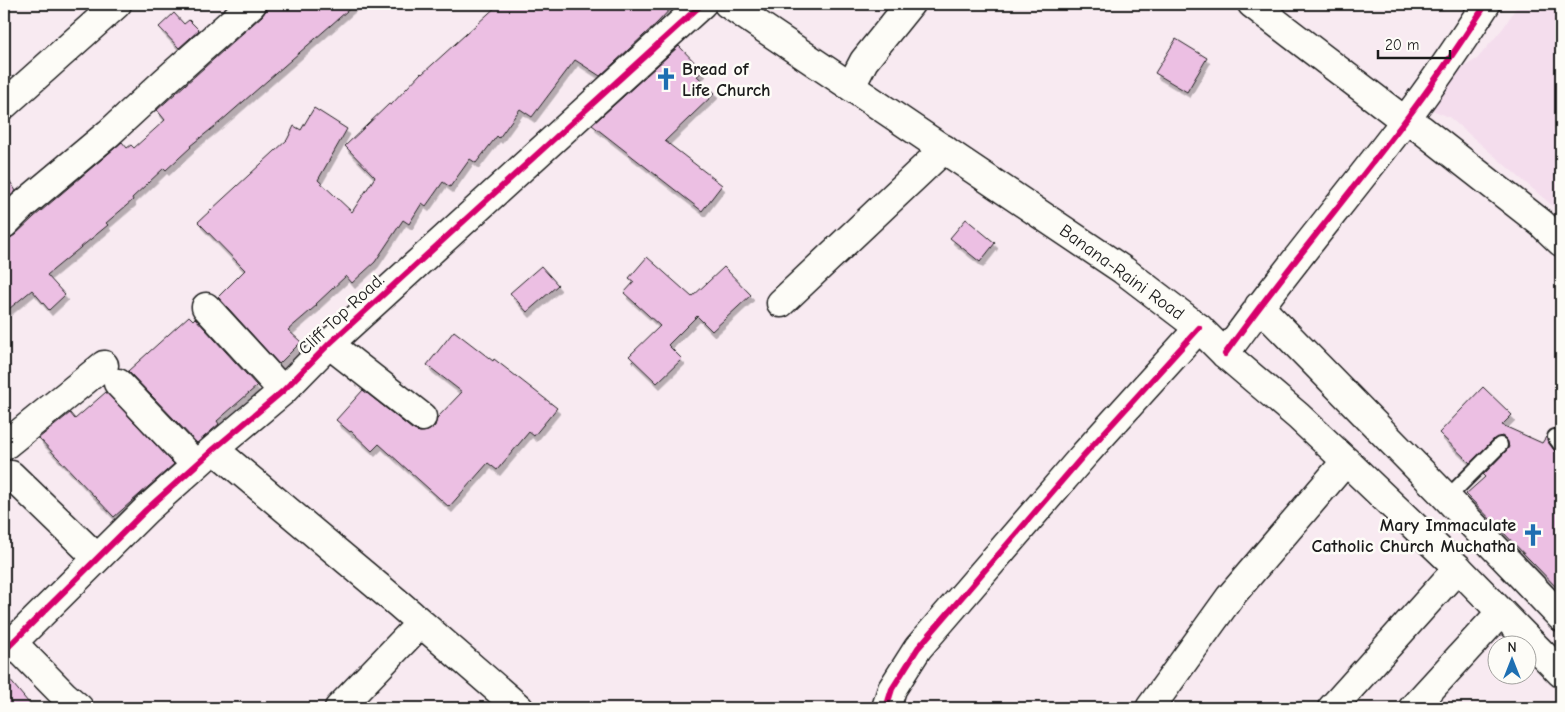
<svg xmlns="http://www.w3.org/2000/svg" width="1565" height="712" viewBox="0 0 1565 712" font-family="'Comic Neue',sans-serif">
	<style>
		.built { fill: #f4dded }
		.building { fill: #ecbfe3; stroke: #1c1c1c; filter: url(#shadow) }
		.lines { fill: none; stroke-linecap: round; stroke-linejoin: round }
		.lane-casing { stroke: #1c1c1c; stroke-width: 18 }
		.street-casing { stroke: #1c1c1c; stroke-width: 31 }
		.secondary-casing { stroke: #1c1c1c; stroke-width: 31 }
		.lane { stroke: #fdfcf7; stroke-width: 14 }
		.street { stroke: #fdfcf7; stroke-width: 28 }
		.secondary { stroke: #fdfcf7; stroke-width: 28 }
		.cycleway-casing { stroke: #fdfcf7; stroke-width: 9 }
		.cycleway { stroke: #d6006c; stroke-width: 6 }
		.labels { text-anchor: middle; stroke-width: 5; stroke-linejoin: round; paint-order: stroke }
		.poi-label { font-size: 18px; font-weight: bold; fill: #1c1c1c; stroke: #fdfcf7; text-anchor: start }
		.street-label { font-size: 18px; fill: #1c1c1c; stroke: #fdfcf7 }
	</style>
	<defs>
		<filter id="shadow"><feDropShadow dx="3" dy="5.5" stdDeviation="0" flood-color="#0004"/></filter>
	</defs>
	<rect width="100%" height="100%" fill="#f8eaf1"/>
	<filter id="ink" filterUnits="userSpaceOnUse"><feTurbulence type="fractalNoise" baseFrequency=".02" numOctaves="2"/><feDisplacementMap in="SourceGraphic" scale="10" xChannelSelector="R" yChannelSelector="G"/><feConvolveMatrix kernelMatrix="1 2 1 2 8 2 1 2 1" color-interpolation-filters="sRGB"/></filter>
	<g filter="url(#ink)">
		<path class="built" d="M 1518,4 L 1561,4 L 1561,213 L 1449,117 L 1430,109 L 1446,78 L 1477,59 L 1504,27 Z"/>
		<path class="building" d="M 267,4 L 355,4 L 220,122 L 190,146 L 191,147 L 166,170 L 164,168 L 132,198 L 133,200 L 106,223 L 108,225 L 47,275 L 65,295 L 49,310 L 32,290 L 4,313 L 4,239 L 8,239 L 15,235 L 34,217 L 122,142 L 127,148 L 131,145 L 134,148 L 165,120 L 157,110 L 262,16 L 267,9 Z
			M 499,4 L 675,4 L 657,23 L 600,76 L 575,60 L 532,117 L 520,109 L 499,138 L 497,136 L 476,163 L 470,159 L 450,187 L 443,182 L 426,206 L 422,203 L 409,224 L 403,220 L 375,262 L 352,283 L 346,276 L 316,304 L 317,305 L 288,330 L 301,342 L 279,364 L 218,297 L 245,270 L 198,222 L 287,140 L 294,126 L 301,130 L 314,108 L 347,129 L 318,180 L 352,212 L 375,177 L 345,146 L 389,104 L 391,105 L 421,73 L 422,74 Z
			M 174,13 L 184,24 L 189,20 L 199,30 L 179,48 L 159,27 Z
			M 1176,39 L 1207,58 L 1187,92 L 1155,73 Z
			M 679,46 L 703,71 L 697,76 L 715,93 L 665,141 L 722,185 L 702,211 L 592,125 Z
			M 4,172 L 16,191 L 4,202 Z
			M 966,219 L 995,243 L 980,262 L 950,238 Z
			M 647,257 L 692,297 L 724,267 L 751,295 L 712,331 L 697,316 L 668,345 L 682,359 L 657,383 L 629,356 L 660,326 L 624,293 L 634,282 L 629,278 Z
			M 541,266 L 558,285 L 527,312 L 510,293 Z
			M 189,316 L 193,320 L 195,318 L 257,386 L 217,421 L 219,424 L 197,443 L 128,371 Z
			M 454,331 L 493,361 L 494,359 L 557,408 L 534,436 L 529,432 L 497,470 L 488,463 L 449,507 L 379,444 L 372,451 L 351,431 L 350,432 L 336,420 L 363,390 L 412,429 L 420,432 L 428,431 L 435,426 L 437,418 L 462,392 L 427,365 Z
			M 1483,387 L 1512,415 L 1502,425 L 1542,443 L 1546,437 L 1554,450 L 1561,454 L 1561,592 L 1466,494 L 1485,477 L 1483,475 L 1506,451 L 1509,447 L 1506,439 L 1502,436 L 1494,439 L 1470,463 L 1439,433 Z
			M 106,392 L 174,464 L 114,517 L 39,438 L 70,413 L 75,419 Z
			M 4,673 L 33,708 L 4,708 Z"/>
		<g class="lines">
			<defs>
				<path id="lane" d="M 1555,437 L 1561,445
					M 1447,498 L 1500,445"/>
				<path id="street" d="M 1252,4 L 1405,121 L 1421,129 L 1541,223 L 1561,242
					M 851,86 L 864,61 L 910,4
					M 4,105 L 117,4
					M 4,224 L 23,205 L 109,133 L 163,83 L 252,4
					M 781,303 L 944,149
					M 1259,306 L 1447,498 L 1561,617
					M 206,307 L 283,391
					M 329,344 L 422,417
					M 1225,354 C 1282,274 1345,200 1404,122 C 1433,84 1460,44 1486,4
					M 118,383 L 196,465
					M 4,446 L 104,365
					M 214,449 L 399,604 L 519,708
					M 11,475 L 97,558
					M 12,642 L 65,696 L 79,708
					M 4,651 L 146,510 L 214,449 L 283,391 L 329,344 L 702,4
					M 339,708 L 421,623
					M 886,708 L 892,689 L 918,648 L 1084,455 L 1199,328
					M 1150,708 L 1230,597 L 1346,461
					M 1332,708 L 1458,568
					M 1413,708 L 1501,612"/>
				<path id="secondary" d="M 728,4 L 1123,270 L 1199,328 L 1225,354 L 1298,416 L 1346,461 L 1458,568 L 1561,673"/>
			</defs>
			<use href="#lane" class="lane-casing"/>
			<use href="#street" class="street-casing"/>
			<use href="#secondary" class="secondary-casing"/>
			<use href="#lane" class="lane"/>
			<use href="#street" class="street"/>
			<use href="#secondary" class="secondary"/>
			<defs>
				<path id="cycleway" d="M 1225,354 C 1282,274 1345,200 1404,122 C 1433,84 1460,44 1486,4
					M 4,651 L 146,510 L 214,449 L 283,391 L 329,344 L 702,4
					M 886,708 L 892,689 L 918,648 L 1084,455 L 1199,328"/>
			</defs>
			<use href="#cycleway" class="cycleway-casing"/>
			<use href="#cycleway" class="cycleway"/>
		</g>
	</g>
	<defs>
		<symbol id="church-bare" viewBox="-9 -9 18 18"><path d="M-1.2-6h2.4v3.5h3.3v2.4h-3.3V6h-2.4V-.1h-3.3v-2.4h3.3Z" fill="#1f6fb2" stroke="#fdfcf7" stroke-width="2.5" paint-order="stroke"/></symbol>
	</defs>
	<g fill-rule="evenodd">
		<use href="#church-bare" x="650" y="63" width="32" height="32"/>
		<use href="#church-bare" x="1517" y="519" width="32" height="32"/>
	</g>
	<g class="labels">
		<g class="poi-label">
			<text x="682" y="75">Bread of<tspan x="682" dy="21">Life Church</tspan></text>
			<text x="1516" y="531" text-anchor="end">Mary Immaculate<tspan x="1516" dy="21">Catholic Church Muchatha</tspan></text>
		</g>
		<g class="street-label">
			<text transform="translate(1122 272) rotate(36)" y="6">Banana-Raini Road</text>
			<text transform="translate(341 314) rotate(-43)" y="6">Cliff Top Road.</text>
		</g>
	</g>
	<rect width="1565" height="712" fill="none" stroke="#fdfcf7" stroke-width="20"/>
	<rect x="10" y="10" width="1545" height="692" fill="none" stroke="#1c1c1c" stroke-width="2" filter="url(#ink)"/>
	<g transform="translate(1512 660)"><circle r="24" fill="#fdfcf7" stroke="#a3a29f"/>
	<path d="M0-4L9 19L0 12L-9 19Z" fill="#1f6fb2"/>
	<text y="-8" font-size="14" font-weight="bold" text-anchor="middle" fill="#1c1c1c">N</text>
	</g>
	<path d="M1378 50v8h72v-8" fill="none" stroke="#1c1c1c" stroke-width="2.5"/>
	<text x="1385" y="50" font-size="15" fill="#1c1c1c" stroke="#fdfcf7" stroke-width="4" paint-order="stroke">20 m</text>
</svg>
